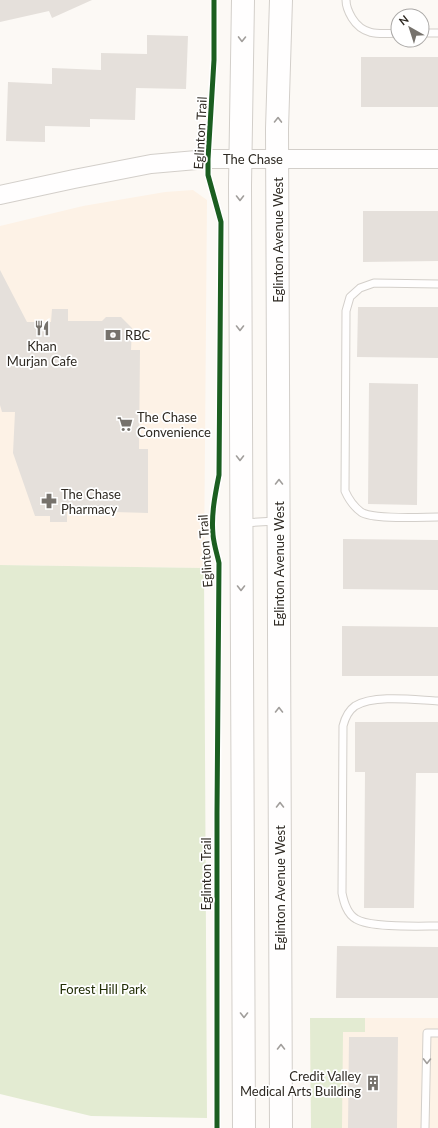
<svg xmlns="http://www.w3.org/2000/svg" width="438" height="1128" viewBox="0 0 438 1128" font-family="Lato,sans-serif">
	<style>
		.built { fill: #fdf2e6 }
		.green { fill: #e3ebd2 }
		.building { fill: #e5e0db }
		.lines { fill: none; stroke-linecap: round; stroke-linejoin: round }
		.service-casing { stroke: #d3cfca; stroke-width: 9 }
		.tertiary-casing { stroke: #d3cfca; stroke-width: 20 }
		.primary-casing { stroke: #d3cfca; stroke-width: 24 }
		.service { stroke: #fffefe; stroke-width: 7 }
		.tertiary { stroke: #fffefe; stroke-width: 18 }
		.primary { stroke: #fffefe; stroke-width: 22 }
		.cycleway-casing { stroke: #fff; stroke-width: 8 }
		.cycleway { stroke: #1b5e20; stroke-width: 5 }
		.oneway { stroke: #a19e9b }
		.labels { text-anchor: middle; stroke-width: 3.5; stroke-linejoin: round; paint-order: stroke }
		.street-label { font-size: 13px; fill: #2e2922; stroke: #fff }
		.poi-label { font-size: 13px; fill: #2e2922; stroke: #fff; text-anchor: start }
		.park-label { font-size: 13px; fill: #222e06; stroke: #fff }
	</style>
	<rect width="100%" height="100%" fill="#fcf9f5"/>
	<path class="built" d="M 193,190 L 207,200 L 204,568 L 0,565 L 0,226 L 83,206 L 165,192 Z
		M 310,1018 L 438,1018 L 438,1128 L 311,1128 Z"/>
	<path class="green" d="M 0,565 L 204,568 L 207,1118 L 91,1116 L 0,1094 Z
		M 310,1018 L 365,1018 L 365,1032 L 343,1032 L 342,1128 L 311,1128 Z"/>
	<path class="building" d="M 0,0 L 92,0 L 52,18 L 49,11 L 0,22 Z
		M 147,35 L 188,36 L 186,89 L 136,88 L 135,120 L 90,119 L 90,127 L 45,126 L 45,142 L 6,141 L 8,82 L 52,84 L 52,68 L 101,70 L 101,53 L 147,54 Z
		M 361,57 L 438,57 L 438,107 L 361,107 Z
		M 363,211 L 438,211 L 438,261 L 363,262 Z
		M 0,270 L 27,322 L 51,322 L 52,309 L 68,309 L 68,321 L 102,321 L 106,317 L 121,317 L 132,328 L 131,350 L 140,350 L 139,449 L 148,449 L 148,513 L 115,512 L 115,511 L 67,510 L 67,522 L 50,522 L 50,516 L 35,516 L 13,453 L 15,412 L 2,412 L 0,405 Z
		M 358,307 L 438,307 L 438,358 L 357,357 Z
		M 369,383 L 418,384 L 417,505 L 368,504 Z
		M 343,539 L 438,540 L 438,590 L 343,589 Z
		M 342,626 L 438,627 L 438,676 L 342,676 Z
		M 355,722 L 438,722 L 438,773 L 416,773 L 414,908 L 364,908 L 365,772 L 355,772 Z
		M 337,946 L 438,947 L 438,998 L 336,998 Z
		M 349,1037 L 398,1037 L 397,1128 L 348,1128 Z"/>
	<g class="lines">
		<defs>
			<path id="service" d="M 346,0 C 346,6 349,13 352,18 C 363,36 379,34 398,33
				M 422,33 L 438,33
				M 438,284 L 374,283 L 360,288 L 350,297 L 346,311 L 345,491 C 349,500 353,506 361,512 C 373,520 422,517 438,517
				M 243,523 L 276,521
				M 438,701 C 416,700 374,694 355,706 C 348,711 345,718 343,726 L 342,893 C 344,903 347,914 356,919 C 370,928 420,926 438,926
				M 425,1128 L 427,1033 L 438,1033"/>
			<path id="tertiary" d="M 0,195 L 74,179 L 151,164 L 208,159 L 438,159"/>
			<path id="primary" d="M 243,0 L 240,185 L 244,1128
				M 281,0 L 277,129 L 281,1128"/>
		</defs>
		<use href="#service" class="service-casing"/>
		<use href="#tertiary" class="tertiary-casing"/>
		<use href="#primary" class="primary-casing"/>
		<use href="#service" class="service"/>
		<use href="#tertiary" class="tertiary"/>
		<use href="#primary" class="primary"/>
		<defs>
			<path id="cycleway" d="M 214,0 L 214,60 L 208,159 L 208,175 L 221,222 L 219,475 C 215,495 211,515 213,535 C 214,545 217,554 219,563 L 217,813 L 217,1128"/>
		</defs>
		<use href="#cycleway" class="cycleway-casing"/>
		<use href="#cycleway" class="cycleway"/>
	</g>
	<defs><path id="oneway-chevron" d="M-2-3.5L2.5 0L-2 3.5" fill="none" stroke-width="1.6" stroke-linecap="round" stroke-linejoin="round"/></defs>
	<g class="oneway">
		<use href="#oneway-chevron" transform="translate(242 39) rotate(91)"/>
		<use href="#oneway-chevron" transform="translate(278 120) rotate(-89)"/>
		<use href="#oneway-chevron" transform="translate(240 198) rotate(90)"/>
		<use href="#oneway-chevron" transform="translate(240 328) rotate(90)"/>
		<use href="#oneway-chevron" transform="translate(240 458) rotate(90)"/>
		<use href="#oneway-chevron" transform="translate(279 482) rotate(-90)"/>
		<use href="#oneway-chevron" transform="translate(241 588) rotate(90)"/>
		<use href="#oneway-chevron" transform="translate(279 710) rotate(-90)"/>
		<use href="#oneway-chevron" transform="translate(280 805) rotate(-90)"/>
		<use href="#oneway-chevron" transform="translate(244 1015) rotate(90)"/>
		<use href="#oneway-chevron" transform="translate(281 1047) rotate(-90)"/>
		<use href="#oneway-chevron" transform="translate(427 1061) rotate(91)"/>
	</g>
	<defs>
		<symbol id="restaurant-bare" viewBox="-9 -9 18 18"><path d="M-5-6h1v4h1v-4h1v4h1v-4h1v5L-1.5 .5V6h-2V.5L-5-1ZM5-6V6H3V1.5H1.5Q1.5-4 5-6Z" fill="#76726c" stroke="#fff" stroke-width="2.5" paint-order="stroke"/></symbol>
		<symbol id="bank-bare" viewBox="-9 -9 18 18"><path d="M-6-4H6V4H-6ZM0-2.3a2.3 2.3 0 1 0 0 4.6a2.3 2.3 0 1 0 0-4.6Z" fill="#76726c" stroke="#fff" stroke-width="2.5" paint-order="stroke"/></symbol>
		<symbol id="supermarket-bare" viewBox="-9 -9 18 18"><path d="M-6-5.5h2.5l.6 2H6L4.5 2H-2.5L-4.4-4H-6ZM-1.5 3.2a1.3 1.3 0 1 0 .1 0ZM3 3.2a1.3 1.3 0 1 0 .1 0Z" fill="#76726c" stroke="#fff" stroke-width="2.5" paint-order="stroke"/></symbol>
		<symbol id="pharmacy-bare" viewBox="-9 -9 18 18"><path d="M-2-6h4v4h4v4h-4v4h-4v-4h-4v-4h4Z" fill="#76726c" stroke="#fff" stroke-width="2.5" paint-order="stroke"/></symbol>
		<symbol id="building-bare" viewBox="-9 -9 18 18"><path d="M-4-6H4V6H1V3H-1V6H-4ZM-2.5-4.3h1.7v1.8h-1.7ZM.8-4.3h1.7v1.8H.8ZM-2.5-1h1.7V.8h-1.7ZM.8-1h1.7V.8H.8Z" fill="#76726c" stroke="#fff" stroke-width="2.5" paint-order="stroke"/></symbol>
	</defs>
	<g fill-rule="evenodd">
		<use href="#restaurant-bare" x="31" y="317" width="22" height="22"/>
		<use href="#bank-bare" x="102" y="324" width="22" height="22"/>
		<use href="#supermarket-bare" x="114" y="413" width="22" height="22"/>
		<use href="#pharmacy-bare" x="38" y="490" width="22" height="22"/>
		<use href="#building-bare" x="362" y="1072" width="22" height="22"/>
	</g>
	<g class="labels">
		<g class="street-label">
			<text transform="translate(200 133) rotate(-87)" y="5">Eglinton Trail</text>
			<text x="253" y="164">The Chase</text>
			<text transform="translate(278 240) rotate(-90)" y="5">Eglinton Avenue West</text>
			<text transform="translate(205 551) rotate(-94)" y="5">Eglinton Trail</text>
			<text transform="translate(279 564) rotate(-90)" y="5">Eglinton Avenue West</text>
			<text transform="translate(206 874) rotate(-90)" y="5">Eglinton Trail</text>
			<text transform="translate(280 888) rotate(-90)" y="5">Eglinton Avenue West</text>
		</g>
		<g class="poi-label">
			<text x="125" y="340">RBC</text>
			<text x="42" y="351" text-anchor="middle">Khan<tspan x="42" dy="15">Murjan Cafe</tspan></text>
			<text x="137" y="422">The Chase<tspan x="137" dy="15">Convenience</tspan></text>
			<text x="61" y="499">The Chase<tspan x="61" dy="15">Pharmacy</tspan></text>
			<text x="361" y="1081" text-anchor="end">Credit Valley<tspan x="361" dy="15">Medical Arts Building</tspan></text>
		</g>
		<g class="park-label">
			<text x="103" y="994">Forest Hill Park</text>
		</g>
	</g>
	<g transform="translate(410 28) rotate(321)"><circle r="19" fill="#ffffff" stroke="#aba9a7"/>
	<path d="M0-3L7 15L0 10L-7 15Z" fill="#76726c"/>
	<text y="-6" font-size="11" font-weight="bold" text-anchor="middle" fill="#2e2922">N</text>
	</g>
</svg>
